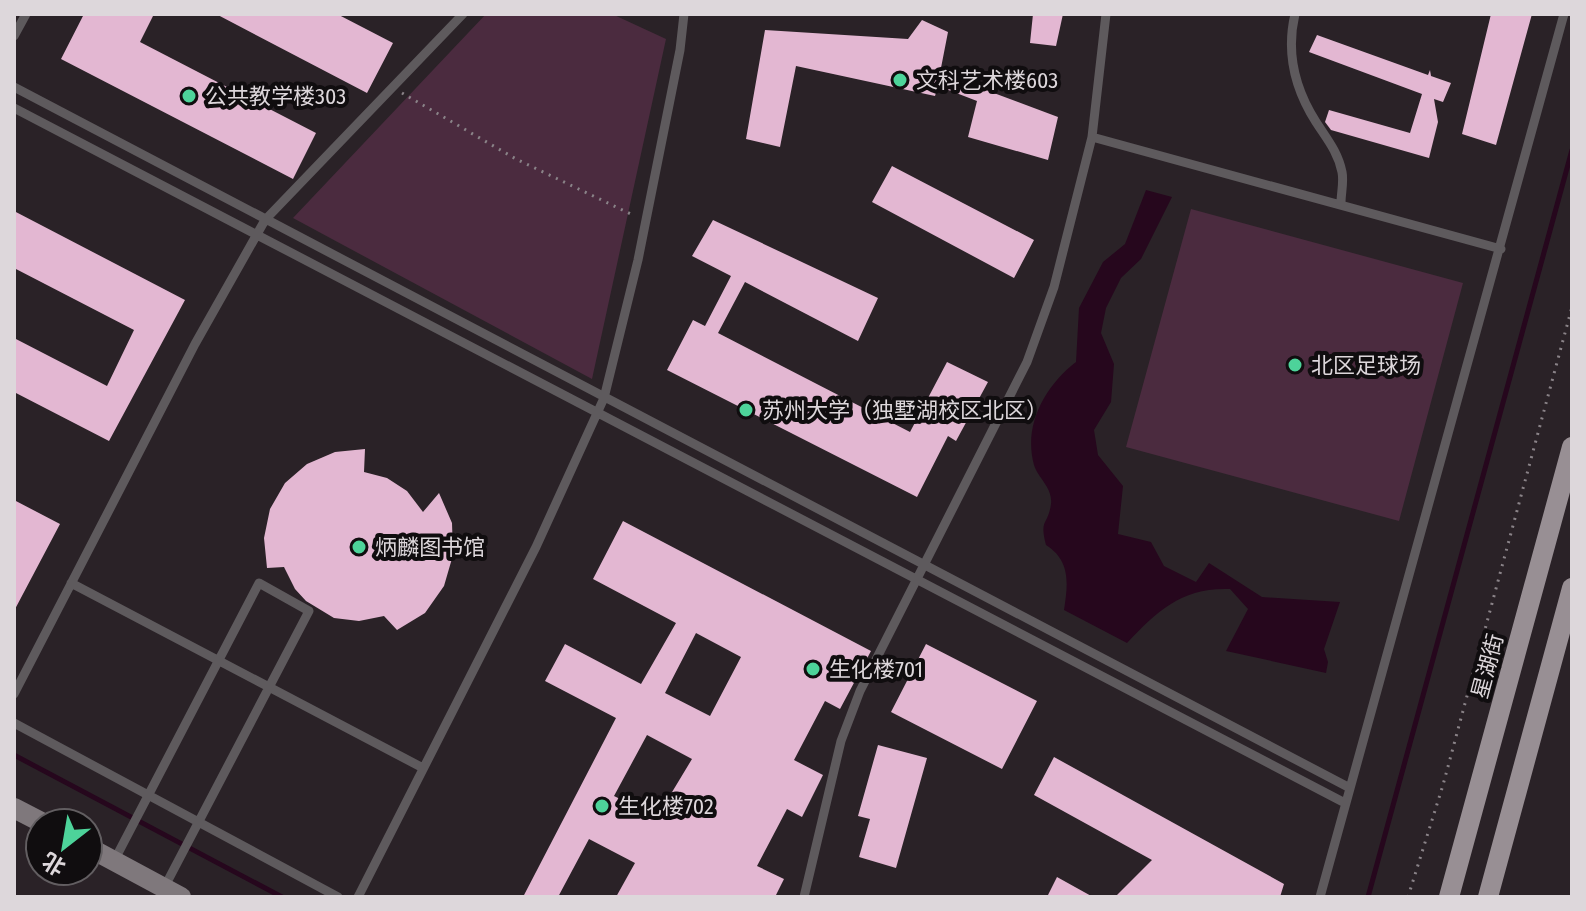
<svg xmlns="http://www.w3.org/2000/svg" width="1586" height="911" viewBox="0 0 1586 911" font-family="'Fira Sans Condensed','Noto Sans SC',sans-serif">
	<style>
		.green { fill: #4b2b3f }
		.water { fill: #26071d }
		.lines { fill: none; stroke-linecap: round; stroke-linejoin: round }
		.stream { stroke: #26071d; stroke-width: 5 }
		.building { fill: #e3b7d2; fill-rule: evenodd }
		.path { stroke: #8a8388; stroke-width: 3; stroke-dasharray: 2 6; stroke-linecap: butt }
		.service { stroke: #5e5a5d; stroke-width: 9 }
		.secondary { stroke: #7f787c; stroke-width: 20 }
		.primary { stroke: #988f94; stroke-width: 20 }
		.poi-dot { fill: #4dd39a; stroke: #100d0f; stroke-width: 3 }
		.labels { text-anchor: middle; stroke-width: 8; stroke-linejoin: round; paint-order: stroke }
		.poi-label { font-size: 22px; fill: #ddd7db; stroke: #100d0f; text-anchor: start }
		.street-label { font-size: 22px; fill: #ddd7db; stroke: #100d0f }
	</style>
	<rect width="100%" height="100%" fill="#2a2227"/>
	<path class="green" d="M 486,14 L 612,14 L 666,39 L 592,379 L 293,218 Z
		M 1191,209 L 1463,283 L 1399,521 L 1126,447 Z"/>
	<path class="water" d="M 1146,190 L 1172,197 L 1141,259 L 1121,278 L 1106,308 L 1101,333 L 1114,364 L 1111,402 L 1094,430 L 1098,455 L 1123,486 L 1118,534 L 1151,542 L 1164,566 L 1196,582 L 1209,563 L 1262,597 L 1340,602 L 1324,649 L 1328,662 L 1326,673 L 1226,651 L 1248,609 L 1230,589 C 1183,587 1158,610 1127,643 L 1064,610 C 1068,584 1071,561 1046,545 C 1039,518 1048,526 1051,504 C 1053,488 1038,478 1034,465 C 1023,425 1045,386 1076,362 L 1079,308 L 1103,262 L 1125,244 Z"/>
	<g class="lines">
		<path class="stream" d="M 14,755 L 282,897
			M 1368,897 L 1572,150"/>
	</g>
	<path class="building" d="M 84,14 L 154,14 L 140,42 L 316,133 L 293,179 L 61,59 Z
		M 216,14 L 337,14 L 393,43 L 367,93 Z
		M 1033,14 L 1063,14 L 1056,46 L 1030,43 Z
		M 1491,14 L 1532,14 L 1496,145 L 1462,134 Z
		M 922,20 L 948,32 L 940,73 L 1058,117 L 1048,160 L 968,137 L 977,101 L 938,86 L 935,96 L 796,66 L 780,147 L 746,139 L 765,30 L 908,39 Z
		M 1317,35 L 1428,75 L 1430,70 L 1431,76 L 1451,83 L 1443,102 L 1434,99 L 1438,122 L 1429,158 L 1331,130 L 1325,122 L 1329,110 L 1410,133 L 1422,94 L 1309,52 Z
		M 892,166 L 1034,240 L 1014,278 L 872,202 Z
		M 14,211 L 185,300 L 109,441 L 14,392 L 14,338 L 107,386 L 134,330 L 14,268 Z
		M 713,220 L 878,298 L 858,341 L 745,282 L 718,333 L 910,432 L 947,362 L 988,382 L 956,441 L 948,436 L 917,497 L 667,370 L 693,320 L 705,326 L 731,276 L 692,256 Z
		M 365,449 L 364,472 L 387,478 L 407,491 L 423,512 L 439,493 L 452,523 L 453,555 L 444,586 L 425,613 L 397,630 L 384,616 L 359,621 L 334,618 L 306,601 L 295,589 L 284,567 L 267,568 L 264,538 L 270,509 L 285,483 L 307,464 L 335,452 Z
		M 14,500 L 60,524 L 14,611 Z
		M 623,521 L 871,651 L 840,709 L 825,701 L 794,760 L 823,775 L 802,817 L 787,809 L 757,866 L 784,879 L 775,897 L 616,897 L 635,863 L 589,839 L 558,897 L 523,897 L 616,718 L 545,681 L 565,644 L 641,684 L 676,623 L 593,579 ZM 696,633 L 741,657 L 710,716 L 665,693 ZM 647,735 L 692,759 L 657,817 L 614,796 Z
		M 926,644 L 1037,701 L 1002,769 L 891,712 Z
		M 878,745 L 927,758 L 896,868 L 859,857 L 870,819 L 858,816 Z
		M 1054,757 L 1284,884 L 1280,897 L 1115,897 L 1152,860 L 1034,795 Z
		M 1057,877 L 1093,897 L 1047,897 Z"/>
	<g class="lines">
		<path class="path" d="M 402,93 L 516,159 L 635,216
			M 1408,897 L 1443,785 L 1572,307"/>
		<path class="service" d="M 1295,14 C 1286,52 1295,89 1316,122 C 1327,139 1338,152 1342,172 C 1344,182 1341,193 1341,203
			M 14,36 L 26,14
			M 14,87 L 1348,787
			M 14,108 L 1345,803
			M 1092,137 L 1501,249
			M 71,583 L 423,768
			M 14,694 L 195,344 L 265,220 L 463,14
			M 14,723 L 338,897
			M 114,861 L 259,583 L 309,611 L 164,888
			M 358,897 L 536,547 L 604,398 L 638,260 L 680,50 L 684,14
			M 804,897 L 841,741 L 860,691 L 1027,362 L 1054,287 L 1092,137 L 1106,14
			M 1320,897 L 1564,14"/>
		<path class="secondary" d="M 14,808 L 43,823
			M 88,847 L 181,897"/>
		<path class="primary" d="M 1449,897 L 1572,447
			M 1488,897 L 1572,588"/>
	</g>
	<g class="poi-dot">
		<circle cx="900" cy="80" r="8"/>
		<circle cx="189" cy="96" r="8"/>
		<circle cx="1295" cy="365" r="8"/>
		<circle cx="746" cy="410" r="8"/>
		<circle cx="359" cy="547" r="8"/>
		<circle cx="813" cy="669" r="8"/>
		<circle cx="602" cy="806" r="8"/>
	</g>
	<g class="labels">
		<g class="poi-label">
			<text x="916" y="88">文科艺术楼603</text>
			<text x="205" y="104">公共教学楼303</text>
			<text x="1311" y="373">北区足球场</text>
			<text x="762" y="418">苏州大学（独墅湖校区北区）</text>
			<text x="375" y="555">炳麟图书馆</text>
			<text x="829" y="677">生化楼701</text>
			<text x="618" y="814">生化楼702</text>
		</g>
		<g class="street-label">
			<text transform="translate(1487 666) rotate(-75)" y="8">星湖街</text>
		</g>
	</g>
	<rect width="1586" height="911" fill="none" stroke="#ddd7db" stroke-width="32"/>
	<g transform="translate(64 847) rotate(211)"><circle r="38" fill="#100d0f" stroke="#625e61" stroke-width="2"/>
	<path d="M0-6L14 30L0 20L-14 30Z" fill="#4dd39a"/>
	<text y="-12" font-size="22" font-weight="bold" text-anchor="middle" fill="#ddd7db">北</text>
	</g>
</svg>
